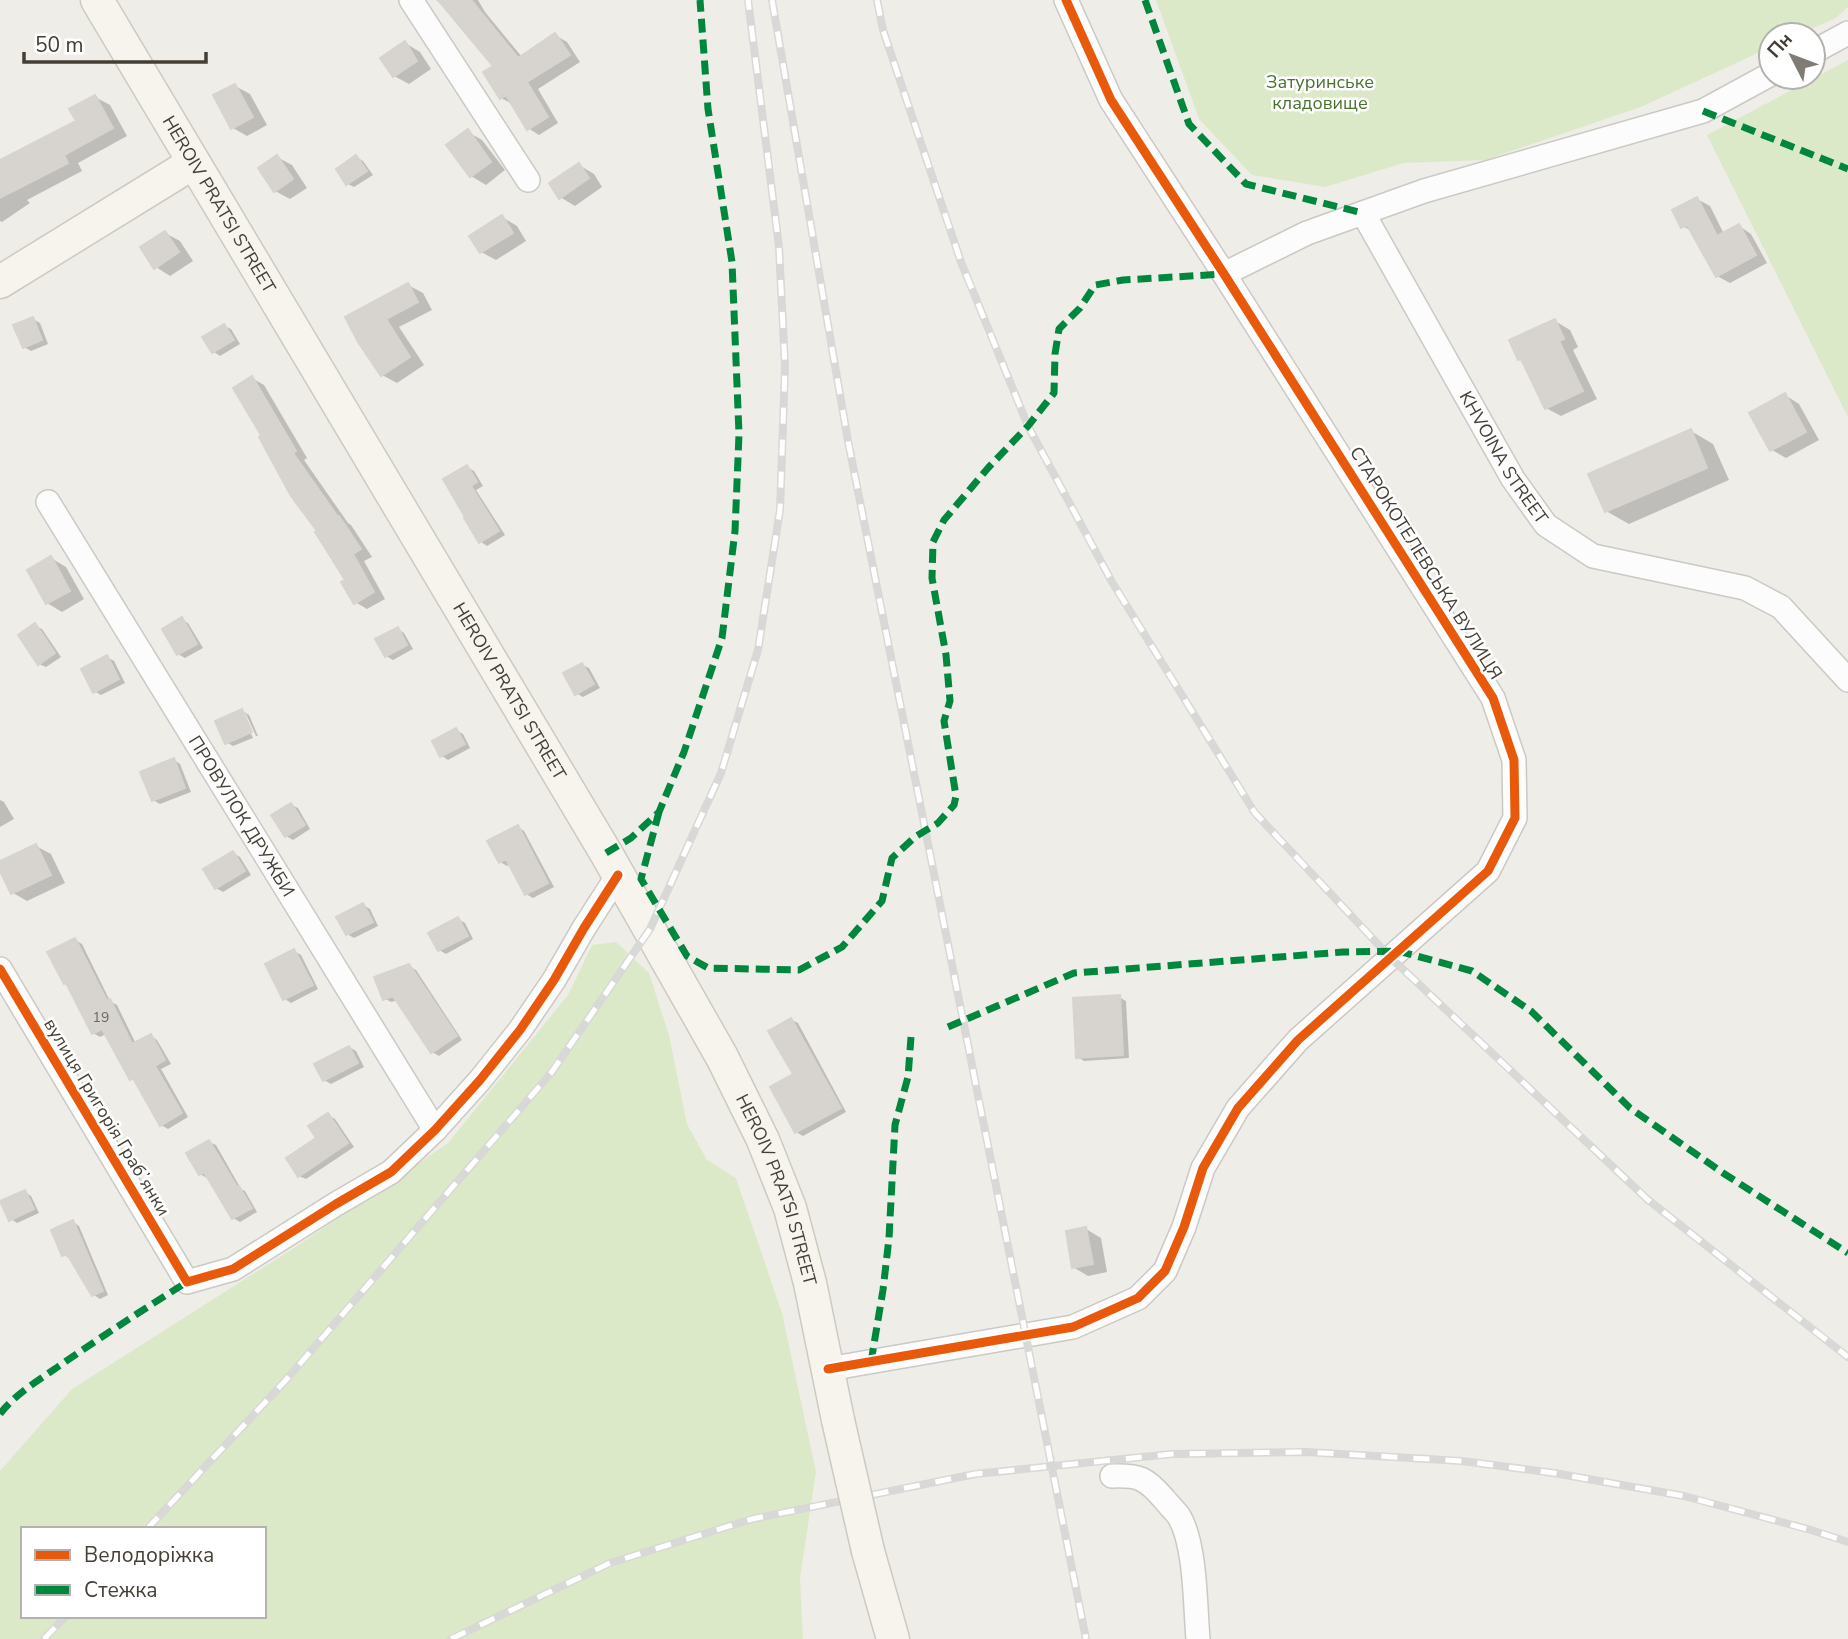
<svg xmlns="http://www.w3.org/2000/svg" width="1848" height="1639" viewBox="0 0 1848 1639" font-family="'Nunito Sans',sans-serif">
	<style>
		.green { fill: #dce9c9; fill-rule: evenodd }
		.shadow { fill: #0003 }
		.building { fill: #d7d4cf; stroke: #d7d4ce; stroke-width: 2 }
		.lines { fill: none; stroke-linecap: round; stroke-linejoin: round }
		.street-casing { stroke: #cbc9c4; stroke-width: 26 }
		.secondary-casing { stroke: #cecabf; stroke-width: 35 }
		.street { stroke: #fdfcfc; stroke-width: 23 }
		.secondary { stroke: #f6f4ed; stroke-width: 32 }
		.rail-casing { stroke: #d8d8d7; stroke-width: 8 }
		.rail { stroke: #fff; stroke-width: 5; stroke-dasharray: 16; stroke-linecap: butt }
		.secondary-bridge-casing { stroke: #cecabf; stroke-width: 35; stroke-linecap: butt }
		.secondary-bridge { stroke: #f6f4ed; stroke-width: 32 }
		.quiet { stroke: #00873e; stroke-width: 7; stroke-dasharray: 14 7; stroke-linecap: butt }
		.cycleway-casing { stroke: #fff; stroke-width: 13 }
		.cycleway { stroke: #e8590c; stroke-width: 9 }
		.labels { text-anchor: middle; stroke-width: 5; stroke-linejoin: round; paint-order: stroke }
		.number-label { font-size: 14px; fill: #6a655d }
		.park-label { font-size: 18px; fill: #46722b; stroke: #fff }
		.street-label { font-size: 18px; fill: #443e35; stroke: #fff }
	</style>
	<rect width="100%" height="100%" fill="#efede8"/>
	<path class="green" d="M 1156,0 L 1848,0 L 1848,7 L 1836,18 L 1798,35 L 1771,35 L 1771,47 L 1641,107 L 1485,160 L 1404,163 L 1325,187 L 1252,175 L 1199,119 Z
		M 1848,60 L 1848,417 L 1707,135 Z
		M 616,942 L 649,973 L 669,1035 L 687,1124 L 707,1160 L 736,1178 L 782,1313 L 816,1472 L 800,1578 L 803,1639 L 0,1639 L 0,1471 L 72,1389 L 297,1246 L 448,1143 L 568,995 L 592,945 ZM 23,1529 L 264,1529 L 264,1616 L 23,1616 Z"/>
	<path class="shadow" d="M 436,0 L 478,0 L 485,12 L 522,57 L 555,35 L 567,42 L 580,62 L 538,89 L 558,123 L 539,135 L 528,128 L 514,105 L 501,98 L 495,67 L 446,6 Z
		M 405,43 L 420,52 L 431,69 L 409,84 L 394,76 Z
		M 235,86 L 250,94 L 267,125 L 247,136 L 233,128 Z
		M 95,97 L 110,105 L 127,136 L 78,163 L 82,171 L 27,200 L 30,203 L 2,222 L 0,221 L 0,162 L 78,122 Z
		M 468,132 L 482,140 L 505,170 L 486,185 L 471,176 Z
		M 277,157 L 292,165 L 307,188 L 290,199 L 275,191 Z
		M 356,157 L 363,161 L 373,175 L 354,187 L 348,184 Z
		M 579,165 L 594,174 L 602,187 L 575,206 L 560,197 Z
		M 1697,199 L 1710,206 L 1724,234 L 1739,226 L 1751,234 L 1767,263 L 1730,283 L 1717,276 L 1694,233 L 1683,226 Z
		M 502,217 L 517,226 L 526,241 L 496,260 L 481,252 Z
		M 165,233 L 180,241 L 193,261 L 170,276 L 156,267 Z
		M 408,285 L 423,293 L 432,310 L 399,327 L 424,365 L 397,383 L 382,375 L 347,317 Z
		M 33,319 L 40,323 L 48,344 L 31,351 L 24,347 Z
		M 1555,321 L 1570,330 L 1578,347 L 1573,350 L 1597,399 L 1561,416 L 1546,408 L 1524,362 L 1520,359 Z
		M 224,326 L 231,329 L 240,344 L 220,356 L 214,352 Z
		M 252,378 L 264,385 L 307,458 L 304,460 L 348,523 L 351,525 L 372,557 L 364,561 L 385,599 L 367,609 L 355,602 L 348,580 L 264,436 Z
		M 1785,395 L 1799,404 L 1819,440 L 1786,458 L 1772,450 Z
		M 1691,431 L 1713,444 L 1729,480 L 1629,524 L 1606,511 Z
		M 467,467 L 474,471 L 483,486 L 476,490 L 505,535 L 487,546 L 481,542 Z
		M 51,558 L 66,567 L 84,599 L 62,612 L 47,603 Z
		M 182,620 L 188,623 L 203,648 L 185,658 L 178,654 Z
		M 35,626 L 42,629 L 61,657 L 46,667 L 39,664 Z
		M 398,629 L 404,633 L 413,649 L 393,660 L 386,656 Z
		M 107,657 L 114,661 L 125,683 L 101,695 L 94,691 Z
		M 582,665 L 589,668 L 600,688 L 583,697 L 576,693 Z
		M 242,711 L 249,715 L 258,736 L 256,736 L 246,714 L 242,714 L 253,738 L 233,746 L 226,742 Z
		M 456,730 L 463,734 L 470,748 L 448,760 L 442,756 Z
		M 174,760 L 180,764 L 191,792 L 160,804 L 153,800 Z
		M 0,800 L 4,802 L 14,819 L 0,827 Z
		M 291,805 L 298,808 L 310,829 L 293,840 L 286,836 Z
		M 518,827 L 524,831 L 554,887 L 533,898 L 526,894 L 510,864 L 507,866 L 500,862 Z
		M 36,846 L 51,854 L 65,883 L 27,901 L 13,893 L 0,863 Z
		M 233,853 L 240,857 L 251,875 L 223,892 L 216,888 Z
		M 363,905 L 370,909 L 378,926 L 354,938 L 347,934 Z
		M 458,919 L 465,923 L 473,939 L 446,954 L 439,950 Z
		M 75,940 L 82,944 L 110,1001 L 117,1005 L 136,1044 L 151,1036 L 157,1040 L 171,1064 L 161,1069 L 188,1117 L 168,1129 L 161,1125 L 137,1082 L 132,1079 L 106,1034 L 100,1037 L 93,1033 L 69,986 L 65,983 Z
		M 294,951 L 301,955 L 318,989 L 291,1003 L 285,999 Z
		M 409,966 L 416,970 L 462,1040 L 439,1056 L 432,1052 L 398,1000 L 391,1002 L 384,998 Z
		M 1119,997 L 1126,1001 L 1129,1058 L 1084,1061 L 1078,1057 Z
		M 791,1020 L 798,1023 L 846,1112 L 803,1136 L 796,1132 Z
		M 349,1047 L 356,1051 L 364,1067 L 331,1084 L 324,1080 Z
		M 328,1115 L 335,1119 L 354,1147 L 306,1179 L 299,1176 L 319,1138 Z
		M 209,1142 L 216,1145 L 241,1189 L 245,1191 L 257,1212 L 240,1222 L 233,1218 L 209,1177 L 207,1178 L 200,1174 Z
		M 25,1192 L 31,1196 L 39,1213 L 17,1223 L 11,1219 Z
		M 73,1222 L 79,1226 L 108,1295 L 100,1299 L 94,1295 L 71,1259 L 64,1255 Z
		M 1086,1229 L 1101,1238 L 1107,1272 L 1088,1276 L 1073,1267 Z"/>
	<path class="building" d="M 438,0 L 471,0 L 518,58 L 555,33 L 570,55 L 527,82 L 548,117 L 527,130 L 506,95 L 500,99 L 483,72 L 493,66 Z
		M 405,41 L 417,61 L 393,77 L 380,58 Z
		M 235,84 L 253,117 L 231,129 L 213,95 Z
		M 95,95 L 113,128 L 64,155 L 68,163 L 0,198 L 0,160 L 76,121 L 69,109 Z
		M 468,129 L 491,162 L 470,177 L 446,145 Z
		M 277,155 L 293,179 L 274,192 L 258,168 Z
		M 356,155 L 367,171 L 346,185 L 336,169 Z
		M 579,163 L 589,178 L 559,199 L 549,183 Z
		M 1697,197 L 1717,236 L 1739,224 L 1756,255 L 1716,277 L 1687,225 L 1681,228 L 1672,210 Z
		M 502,215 L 513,233 L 480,253 L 469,236 Z
		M 165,231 L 179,252 L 154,269 L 140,247 Z
		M 408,283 L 418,302 L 386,319 L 410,357 L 381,376 L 358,342 L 345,317 Z
		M 33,317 L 42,340 L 23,348 L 13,325 Z
		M 1555,319 L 1564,339 L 1559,341 L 1583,391 L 1545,409 L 1521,359 L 1518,360 L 1509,340 Z
		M 224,324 L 234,340 L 212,353 L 202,337 Z
		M 252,376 L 296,451 L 293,453 L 338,517 L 339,516 L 361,549 L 353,554 L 374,592 L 354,604 L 341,582 L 345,580 L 315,532 L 317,531 L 291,496 L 259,437 L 261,435 L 233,388 Z
		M 1785,393 L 1806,432 L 1770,451 L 1749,413 Z
		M 1691,429 L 1707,468 L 1605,512 L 1588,474 Z
		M 467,465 L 477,482 L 471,486 L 499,531 L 479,543 L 464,518 L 465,517 L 443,479 Z
		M 51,556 L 70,591 L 46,604 L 27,570 Z
		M 182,617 L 197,644 L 177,655 L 162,629 Z
		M 35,623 L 55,653 L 38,665 L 18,635 Z
		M 398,627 L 407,645 L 385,657 L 375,639 Z
		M 107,655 L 119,679 L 93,693 L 81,669 Z
		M 582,663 L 594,684 L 575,695 L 563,673 Z
		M 242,709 L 252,732 L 225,744 L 215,721 Z
		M 456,728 L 465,744 L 440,757 L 432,741 Z
		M 174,758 L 185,788 L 152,801 L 140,772 Z
		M 291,803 L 305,825 L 285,837 L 271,815 Z
		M 518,825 L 548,883 L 525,895 L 506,859 L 499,863 L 487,841 Z
		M 36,844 L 51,875 L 11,894 L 0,871 L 0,861 Z
		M 233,851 L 245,871 L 215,889 L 203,869 Z
		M 363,903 L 373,922 L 346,935 L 336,917 Z
		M 458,917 L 468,936 L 438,951 L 428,933 Z
		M 75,938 L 107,1001 L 110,999 L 132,1044 L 151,1034 L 165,1060 L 155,1066 L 182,1113 L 160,1126 L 133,1078 L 130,1080 L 102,1029 L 92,1034 L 66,983 L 64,984 L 47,952 Z
		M 294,949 L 313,985 L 283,1000 L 265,964 Z
		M 409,964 L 457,1036 L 431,1053 L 393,996 L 383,1000 L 374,977 Z
		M 1120,995 L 1123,1055 L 1076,1058 L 1073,998 Z
		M 791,1018 L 841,1108 L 795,1133 L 770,1087 L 793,1074 L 768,1031 Z
		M 349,1046 L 358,1063 L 323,1081 L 314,1064 Z
		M 328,1113 L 348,1143 L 298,1177 L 286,1158 L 316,1138 L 308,1126 Z
		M 209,1140 L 237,1187 L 239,1186 L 252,1208 L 232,1219 L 204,1172 L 199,1175 L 186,1153 Z
		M 25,1190 L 34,1209 L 9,1221 L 0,1201 Z
		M 73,1220 L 103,1291 L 92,1296 L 67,1254 L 62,1256 L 51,1230 Z
		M 1086,1227 L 1093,1264 L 1072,1268 L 1066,1231 Z"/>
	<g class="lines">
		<defs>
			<g id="street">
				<path d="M 411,0 L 528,180"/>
				<path d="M 1813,52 L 1848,33"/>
				<path id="s1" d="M 1363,213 L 1513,479 L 1546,525 L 1593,556 L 1745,588 L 1781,607 L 1848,680"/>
				<path d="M 1224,274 L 1307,233 L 1424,191 L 1703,111 L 1771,74"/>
				<path id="s2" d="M 48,502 L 435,1130"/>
				<path d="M 0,969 L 187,1282 L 233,1269 L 336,1204 L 391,1172 L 435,1130 L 480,1080 L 520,1030 L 554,980 L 584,928 L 618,875"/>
				<path d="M 828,1369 L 1073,1327 L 1138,1298 L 1165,1271 L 1184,1227 L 1203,1168 L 1238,1108 L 1298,1040 L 1488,871 L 1515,818 L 1514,760 L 1493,698 L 1224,274 L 1111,100 L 1066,0"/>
				<path d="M 1112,1476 C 1139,1475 1146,1478 1164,1499 C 1168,1504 1174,1510 1178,1515 C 1196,1542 1195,1606 1198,1639"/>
			</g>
			<g id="secondary">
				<path id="s3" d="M 97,0 L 606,853 L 722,1057 L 763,1140 L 790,1208 L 810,1283 L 838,1420"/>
				<path d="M 0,282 L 193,163"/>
				<path d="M 868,1551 L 893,1639"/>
			</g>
		</defs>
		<use href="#street" class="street-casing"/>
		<use href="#secondary" class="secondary-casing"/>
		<use href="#street" class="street"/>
		<use href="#secondary" class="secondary"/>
		<defs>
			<path id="rail" d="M 772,0 L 848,441 L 1086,1639
				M 877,0 L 883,30 L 961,262 L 1028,426 L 1112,582 L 1255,813 L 1390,957 L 1647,1199 L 1848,1357
				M 147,1529 L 285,1381 L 551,1073 L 650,929 L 721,773 L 758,650 L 780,510 L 785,367 L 779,247 L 748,0
				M 44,1639 L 66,1616
				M 451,1639 L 610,1563 L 752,1519 L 975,1474 L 1172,1454 L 1306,1452 L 1462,1461 L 1554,1473 L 1684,1496 L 1811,1530 L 1848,1542"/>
		</defs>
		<use href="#rail" class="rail-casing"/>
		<use href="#rail" class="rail"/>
		<defs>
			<path id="secondary-bridge" d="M 838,1420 L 868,1551"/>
		</defs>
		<use href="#secondary-bridge" class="secondary-bridge-casing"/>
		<use href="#secondary-bridge" class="secondary-bridge"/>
		<path class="quiet" d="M 1145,0 L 1189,124 L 1246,184 L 1363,213
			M 1703,111 L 1848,169
			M 659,812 L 641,879 L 687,956 L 708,968 L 799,970 L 842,947 L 882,901 L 892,858 L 915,837 L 938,823 L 954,805 L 956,796 L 944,721 L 950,701 L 946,655 L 932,578 L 933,542 L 944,520 L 988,468 L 1028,426 L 1054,393 L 1055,354 L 1059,329 L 1080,308 L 1095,285 L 1123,280 L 1224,274
			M 606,853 L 631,838 L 659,812 L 684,752 L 722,638 L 735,531 L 739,434 L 732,262 L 708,109 L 700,0
			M 948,1027 L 1074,973 L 1343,952 L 1398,951 L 1472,971 L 1531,1011 L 1630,1108 L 1723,1173 L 1848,1253
			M 871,1362 L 883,1290 L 889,1238 L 895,1125 L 908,1077 L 911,1037
			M 0,1414 C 15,1394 39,1380 59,1366 C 101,1337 144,1309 187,1282"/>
		<defs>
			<path id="cycleway" d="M 0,969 L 187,1282 L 233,1269 L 336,1204 L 391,1172 L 435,1130 L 480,1080 L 520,1030 L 554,980 L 584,928 L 618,875
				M 828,1369 L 1073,1327 L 1138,1298 L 1165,1271 L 1184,1227 L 1203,1168 L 1238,1108 L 1298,1040 L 1488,871 L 1515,818 L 1514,760 L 1493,698 L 1224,274 L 1111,100 L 1066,0"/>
		</defs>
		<use href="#cycleway" class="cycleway-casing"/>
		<use href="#cycleway" class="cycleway"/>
	</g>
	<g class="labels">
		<g class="number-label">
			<text x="101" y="1022">19</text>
		</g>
		<g class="park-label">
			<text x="1320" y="88">Затуринське<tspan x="1320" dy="21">кладовище</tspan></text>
		</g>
		<g class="street-label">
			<text dy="6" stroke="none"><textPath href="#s3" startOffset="238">HEROIV PRATSI STREET</textPath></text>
			<text dy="6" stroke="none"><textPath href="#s1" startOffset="282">KHVOINA STREET</textPath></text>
			<text transform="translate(1426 563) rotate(58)" y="6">СТАРОКОТЕЛЕВСЬКА ВУЛИЦЯ</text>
			<text dy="6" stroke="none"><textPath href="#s3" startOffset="805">HEROIV PRATSI STREET</textPath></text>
			<text dy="6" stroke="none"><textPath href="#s2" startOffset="369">ПРОВУЛОК ДРУЖБИ</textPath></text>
			<text transform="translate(107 1117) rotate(59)" y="6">вулиця Григорія Грабʼянки</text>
			<text dy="6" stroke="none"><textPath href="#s3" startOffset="1372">HEROIV PRATSI STREET</textPath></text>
		</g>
	</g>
	<rect x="21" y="1527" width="245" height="91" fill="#ffffff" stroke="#b4b2ae" stroke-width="2"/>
	<rect x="35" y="1550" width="35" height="10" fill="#e8590c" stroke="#b4b2ae" stroke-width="2"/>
	<text x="84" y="1562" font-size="21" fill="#443e35">Велодоріжка</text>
	<rect x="35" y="1585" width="35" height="10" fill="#00873e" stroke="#b4b2ae" stroke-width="2"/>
	<text x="84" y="1597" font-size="21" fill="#443e35">Стежка</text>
	<g transform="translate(1792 56) rotate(312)"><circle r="33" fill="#ffffff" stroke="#b4b2ae" stroke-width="2"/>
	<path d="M0-5L12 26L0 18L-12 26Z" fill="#807b74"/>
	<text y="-10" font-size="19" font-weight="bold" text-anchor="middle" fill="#443e35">Пн</text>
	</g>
	<path d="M24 52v10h182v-10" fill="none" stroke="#443e35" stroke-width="3.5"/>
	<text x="35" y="52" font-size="21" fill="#443e35" stroke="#ffffff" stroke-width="5" paint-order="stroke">50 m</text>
</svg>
